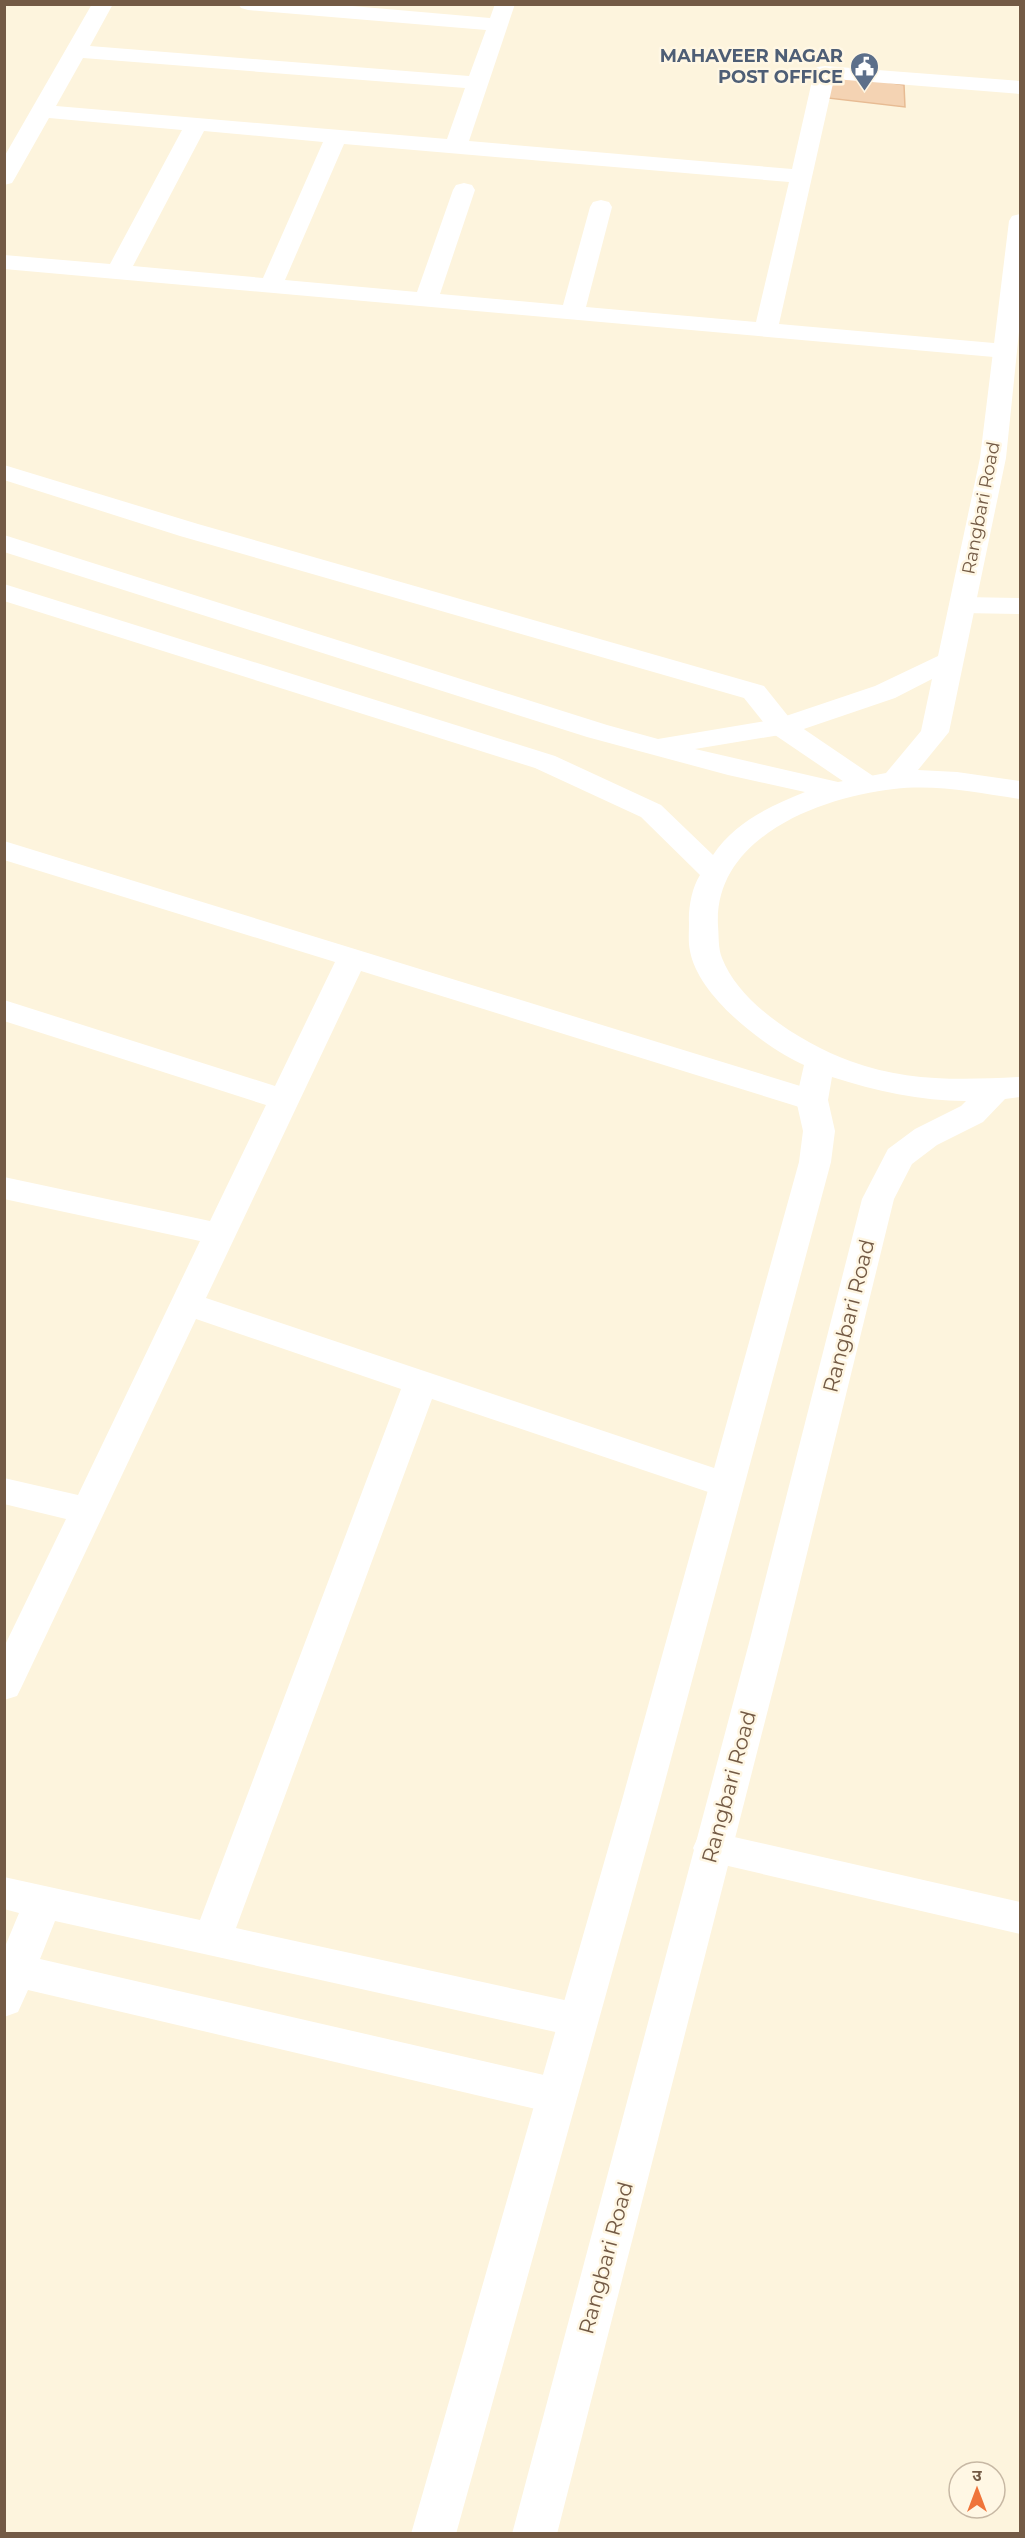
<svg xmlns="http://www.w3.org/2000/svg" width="1025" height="2538" viewBox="0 0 1025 2538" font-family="Montserrat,'Noto Sans Devanagari',sans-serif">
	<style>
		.building { fill: #f4d3b3; stroke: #e7bb93; stroke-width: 1.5 }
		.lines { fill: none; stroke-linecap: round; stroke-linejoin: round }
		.minor { fill: #fff; fill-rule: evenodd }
		.tertiary { fill: #fff; fill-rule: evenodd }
		.labels { text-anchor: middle; stroke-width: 5; stroke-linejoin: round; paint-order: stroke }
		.far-service-label { font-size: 18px; font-weight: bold; fill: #4e5e75; stroke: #fff7e4; text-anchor: end }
		.far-street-label { font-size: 18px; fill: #735a45; stroke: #fff7e4 }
		.street-label { font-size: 21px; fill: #735a45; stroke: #fff7e4 }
	</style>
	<rect width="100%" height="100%" fill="#fdf4dd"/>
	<path class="building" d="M 835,73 L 904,85 L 905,107 L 819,97 Z"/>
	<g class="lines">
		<path class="minor" d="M 92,4 L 113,4 L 90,46 L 469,76 L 486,30 L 248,10 L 241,8 L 238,4 L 329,4 L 490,18 L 495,4 L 515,4 L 469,141 L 792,169 L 814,72 L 817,67 L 825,66 L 1020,81 L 1020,94 L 834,79 L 779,324 L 1005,344 L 1014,346 L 1017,351 L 1014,356 L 1005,358 L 4,269 L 4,255 L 110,264 L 182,130 L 49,118 L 15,178 L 12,183 L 4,185 L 4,157 ZM 83,58 L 465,88 L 447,139 L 56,106 ZM 204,131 L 323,142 L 263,278 L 133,266 ZM 344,144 L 789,182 L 756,322 L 586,307 L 612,207 L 609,202 L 601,200 L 593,202 L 590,207 L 563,305 L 440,294 L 475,190 L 472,185 L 464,183 L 456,185 L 453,190 L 417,292 L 285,280 Z
			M 4,465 L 198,524 L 764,686 L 792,721 L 876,778 L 880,784 L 876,790 L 866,793 L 856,790 L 772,733 L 744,698 L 180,536 L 4,480 Z
			M 962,597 L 1020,598 L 1020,614 L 962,613 L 953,611 L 949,605 L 953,599 Z
			M 4,841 L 823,1093 L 828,1100 L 823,1107 L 812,1111 L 361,971 L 206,1298 L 738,1476 L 744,1485 L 738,1494 L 726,1498 L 432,1399 L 236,1928 L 578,2003 L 592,2008 L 598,2020 L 592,2032 L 578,2037 L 55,1921 L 40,1959 L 557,2078 L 571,2083 L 577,2096 L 571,2109 L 557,2114 L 28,1990 L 18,2012 L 4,2017 L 4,1949 L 19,1913 L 4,1909 L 4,1877 L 200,1920 L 401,1389 L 196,1319 L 22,1686 L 17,1696 L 4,1700 L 4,1647 L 66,1519 L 4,1504 L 4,1478 L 78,1495 L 200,1241 L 4,1199 L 4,1177 L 210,1221 L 266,1105 L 4,1021 L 4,1000 L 275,1086 L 335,962 L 4,860 Z
			M 712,1832 L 1020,1902 L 1020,1934 L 698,1859 L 693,1848 L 698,1837 Z"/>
		<path class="tertiary" d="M 1020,214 L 1020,322 L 1006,458 L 949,732 L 918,770 L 957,772 L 1020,781 L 1020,799 C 978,793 937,784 894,789 C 821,797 713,837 718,926 C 719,937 718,948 722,958 C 740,1005 804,1044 850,1061 C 906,1082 962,1080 1020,1077 L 1020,1097 L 1005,1099 L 983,1122 L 937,1145 L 912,1164 L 894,1199 L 785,1643 L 557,2534 L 512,2534 L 749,1643 L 862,1199 L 888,1149 L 915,1129 L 961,1106 L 966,1101 C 920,1101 876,1091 832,1077 L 828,1100 L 835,1131 L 831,1162 L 660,1800 L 456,2534 L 411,2534 L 622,1800 L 799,1162 L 803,1131 L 796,1100 L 804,1065 C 764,1047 698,996 690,951 C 688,942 689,932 689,923 C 688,909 692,887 700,875 L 641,817 L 535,768 L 4,601 L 4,584 L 555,756 L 661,805 L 713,855 C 734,823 770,806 805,792 L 728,775 L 587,737 L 4,552 L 4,535 L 607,725 L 658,739 L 777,719 L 875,686 L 938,656 L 980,458 L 1009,221 L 1012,216 ZM 932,679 L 921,731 L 886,773 L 838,782 L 695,749 L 792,733 L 895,698 Z"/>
	</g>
	<defs>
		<symbol id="civic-pin" viewBox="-11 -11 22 30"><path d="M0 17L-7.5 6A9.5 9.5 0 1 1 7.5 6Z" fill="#5c6f8a" stroke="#fff7e4"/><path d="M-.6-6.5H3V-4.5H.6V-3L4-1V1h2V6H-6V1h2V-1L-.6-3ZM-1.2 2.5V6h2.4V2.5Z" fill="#fff"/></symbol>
	</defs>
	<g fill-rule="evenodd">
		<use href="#civic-pin" x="848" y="50" width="33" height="45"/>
	</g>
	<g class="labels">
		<g class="far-service-label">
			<text x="843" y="62">MAHAVEER NAGAR<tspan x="843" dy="21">POST OFFICE</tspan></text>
		</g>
		<g class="far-street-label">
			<text transform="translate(981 508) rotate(-79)" y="6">Rangbari Road</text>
		</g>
		<g class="street-label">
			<text transform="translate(849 1316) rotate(-76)" y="7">Rangbari Road</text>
			<text transform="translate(729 1787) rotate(-75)" y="7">Rangbari Road</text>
			<text transform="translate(606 2258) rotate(-75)" y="7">Rangbari Road</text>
		</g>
	</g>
	<rect width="1025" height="2538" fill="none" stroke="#735a45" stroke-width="12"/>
	<g transform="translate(977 2490)"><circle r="28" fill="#fff7e4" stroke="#c7b8a4" stroke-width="1.5"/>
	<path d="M0-4.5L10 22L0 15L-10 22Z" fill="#ef743a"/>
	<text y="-9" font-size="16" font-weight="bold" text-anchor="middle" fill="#735a45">उ</text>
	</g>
</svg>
